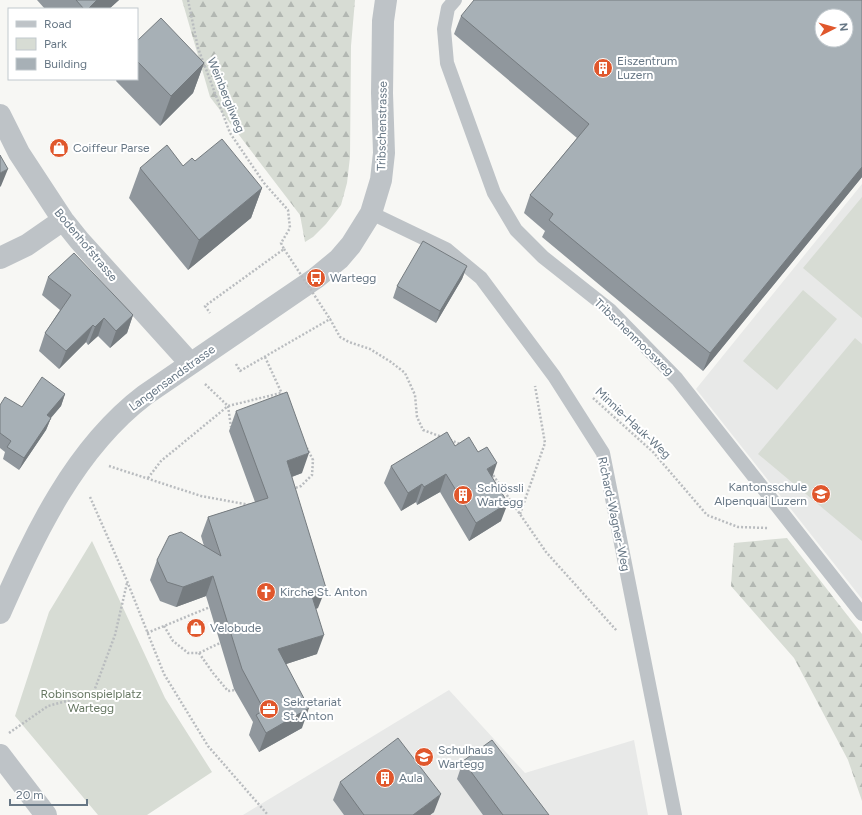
<svg xmlns="http://www.w3.org/2000/svg" width="862" height="815" viewBox="0 0 862 815" font-family="Figtree,sans-serif">
	<style>
		.built { fill: #e8e9e8 }
		.forest { fill: url(#forest-firs) }
		.green { fill: #d7dcd4 }
		.lines { fill: none; stroke-linecap: round; stroke-linejoin: round }
		.path { stroke: #b9bcbf; stroke-width: 2.5; stroke-dasharray: 2 2; stroke-linecap: butt }
		.service { stroke: #bec3c7; stroke-width: 14 }
		.minor { stroke: #bec3c7; stroke-width: 22 }
		.tertiary { stroke: #bec3c7; stroke-width: 22 }
		.path-bridge { stroke: #b9bcbf; stroke-width: 2.5; stroke-dasharray: 2 2; stroke-linecap: butt }
		.wall { fill: #90979d }
		.shaded-wall { fill: #757b7f }
		.building { fill: #a7b0b6; stroke: #757b7f; fill-rule: evenodd }
		.labels { text-anchor: middle; stroke-width: 4; stroke-linejoin: round; paint-order: stroke }
		.poi-label { font-size: 12px; fill: #677785; stroke: #fff; text-anchor: start }
		.street-label { font-size: 12px; fill: #677785; stroke: #fff }
		.park-label { font-size: 12px; fill: #667762; stroke: #fff }
	</style>
	<defs>
		<pattern id="forest-firs" width="22" height="20" patternUnits="userSpaceOnUse"><rect width="22" height="20" fill="#d7dcd4"/><path d="M5 1l3.5 6h-7zM16 11l3.5 6h-7z" fill="#b2b7b2"/></pattern>
	</defs>
	<rect width="100%" height="100%" fill="#f7f7f4"/>
	<path class="built" d="M 862,184 L 862,599 L 696,389 Z
		M 449,690 L 525,773 L 634,740 L 648,815 L 243,815 Z"/>
	<path class="forest" d="M 182,0 L 355,0 L 351,46 L 350,157 L 347,183 L 341,205 L 326,224 L 313,237 L 305,242 L 300,215 L 210,97 Z
		M 787,538 L 862,634 L 862,801 L 848,760 L 794,658 L 731,586 L 734,543 Z"/>
	<path class="green" d="M 862,197 L 862,318 L 803,268 Z
		M 803,290 L 837,319 L 777,390 L 743,361 Z
		M 855,338 L 862,344 L 862,541 L 758,454 Z
		M 92,541 L 165,698 L 212,772 L 147,815 L 98,815 L 15,716 L 49,612 Z"/>
	<g class="lines">
		<path class="path" d="M 188,0 L 198,48 L 230,133 L 264,183 L 288,210 L 290,228 L 281,243 L 284,249 L 205,306 L 210,313
			M 265,357 L 283,396
			M 236,364 L 240,371 L 330,319 L 340,337 L 349,342 L 370,349 L 391,362 L 405,373 L 415,395 L 417,417 L 423,430 L 442,437
			M 205,384 L 228,406 L 281,393
			M 593,398 L 653,452 L 707,515 L 738,527 L 768,528
			M 228,406 L 231,427
			M 450,440 L 460,444
			M 109,466 L 201,496 L 250,505
			M 491,472 L 546,552 L 617,631
			M 148,478 L 161,461 L 228,406
			M 292,489 L 301,486 L 312,475 L 313,460 L 307,448
			M 90,497 L 127,581 L 164,674 L 208,746 L 268,815
			M 520,514 L 545,443 L 535,386
			M 164,626 L 173,641 L 188,653 L 199,653 L 220,643
			M 147,633 L 210,607
			M 199,653 L 213,673 L 228,691 L 235,690
			M 9,733 L 48,706 L 93,694 L 115,635 L 127,583"/>
		<path class="service" d="M 455,0 L 448,8 L 444,29 L 447,63 L 494,193 L 516,230 L 543,257 L 610,310 L 677,379 L 862,614
			M 371,213 L 446,249 L 481,278 L 554,376 L 603,453 L 675,815"/>
		<path class="minor" d="M 0,115 L 19,153 L 63,220 L 79,240 L 190,363
			M 0,258 L 27,245 L 63,220
			M 0,755 L 46,815"/>
		<path class="tertiary" d="M 0,613 C 35,534 74,449 145,395 L 316,278 L 339,259 L 351,245 L 371,213 L 381,180 L 384,153 L 382,93 L 383,21 L 386,0"/>
		<path class="path-bridge" d="M 284,249 L 330,319"/>
	</g>
	<path class="wall" d="M 37,0 L 119,0 L 109,9 L 45,9 Z
		M 862,0 L 862,177 L 703,371 L 542,237 L 545,231 L 524,213 L 530,195 L 577,138 L 454,34 L 461,16 Z
		M 137,41 L 204,63 L 193,93 L 160,126 L 116,81 L 117,79 L 137,79 Z
		M 195,161 L 262,188 L 251,218 L 188,270 L 129,198 L 140,168 L 183,166 Z
		M 467,266 L 462,279 L 436,323 L 393,298 L 397,286 Z
		M 48,277 L 133,315 L 127,333 L 110,348 L 98,336 L 88,345 L 86,342 L 59,369 L 39,351 L 45,333 L 60,310 L 42,295 Z
		M 65,394 L 61,406 L 51,418 L 46,430 L 19,470 L 3,459 L 5,452 L 0,448 L 0,405 L 22,407 Z
		M 236,411 L 302,473 L 292,477 L 318,608 L 316,609 L 317,654 L 286,664 L 302,728 L 259,752 L 249,735 L 253,722 L 234,689 L 206,596 L 176,607 L 160,601 L 150,580 L 157,560 L 204,546 L 201,536 L 208,517 L 255,502 L 229,431 Z
		M 455,446 L 492,477 L 501,521 L 469,541 L 440,492 L 417,505 L 416,502 L 401,511 L 384,483 L 391,466 Z
		M 463,761 L 549,815 L 483,815 L 457,779 Z
		M 340,782 L 434,812 L 430,815 L 344,815 L 333,800 Z"/>
	<path class="shaded-wall" d="M 97,0 L 119,0 L 109,9 L 88,9 Z
		M 204,63 L 193,93 L 160,126 L 171,96 Z
		M 862,167 L 862,177 L 703,371 L 710,353 Z
		M 8,169 L 1,186 L 0,187 L 0,173 Z
		M 262,188 L 251,218 L 188,270 L 199,240 Z
		M 467,266 L 462,279 L 436,323 L 440,311 Z
		M 133,315 L 127,333 L 110,348 L 116,331 Z
		M 104,318 L 98,336 L 88,345 L 95,327 Z
		M 93,325 L 86,342 L 59,369 L 66,351 Z
		M 65,394 L 61,406 L 42,428 L 47,415 Z
		M 51,418 L 46,430 L 19,470 L 24,458 Z
		M 309,453 L 302,473 L 280,481 L 287,461 Z
		M 497,463 L 491,481 L 487,469 Z
		M 446,474 L 440,492 L 417,505 L 424,487 Z
		M 422,484 L 416,502 L 401,511 L 408,493 Z
		M 508,503 L 501,521 L 469,541 L 476,523 Z
		M 213,576 L 206,596 L 176,607 L 183,587 Z
		M 326,588 L 318,608 L 303,612 L 311,593 Z
		M 324,635 L 317,654 L 271,669 L 278,649 Z
		M 309,708 L 302,728 L 259,752 L 266,733 Z
		M 441,794 L 434,812 L 430,815 L 413,815 Z"/>
	<path class="building" d="M 76,0 L 97,0 L 88,9 L 84,9 Z
		M 474,0 L 862,0 L 862,167 L 710,353 L 549,220 L 553,214 L 530,195 L 589,124 L 461,16 ZM 822,16 L 846,16 L 846,40 L 822,40 Z
		M 161,18 L 204,63 L 171,96 L 137,61 L 137,41 Z
		M 222,139 L 262,188 L 199,240 L 140,168 L 167,145 L 183,166 L 192,158 L 195,161 Z
		M 0,155 L 8,169 L 0,173 Z
		M 423,241 L 467,266 L 440,311 L 397,286 Z
		M 74,253 L 133,315 L 116,331 L 104,318 L 95,327 L 93,325 L 66,351 L 45,333 L 71,295 L 48,277 Z
		M 42,377 L 65,394 L 47,415 L 51,418 L 24,458 L 7,447 L 11,441 L 0,433 L 0,405 L 5,397 L 22,407 Z
		M 287,392 L 309,453 L 287,461 L 326,588 L 311,593 L 324,635 L 278,649 L 309,708 L 266,733 L 256,715 L 264,710 L 242,669 L 213,576 L 183,587 L 167,582 L 157,560 L 169,536 L 181,532 L 221,556 L 208,517 L 268,498 L 236,411 Z
		M 447,432 L 455,446 L 469,437 L 478,452 L 487,447 L 497,463 L 487,469 L 508,503 L 476,523 L 446,474 L 424,487 L 422,484 L 408,493 L 391,466 Z
		M 398,738 L 441,794 L 413,815 L 364,815 L 340,782 Z
		M 492,740 L 549,815 L 503,815 L 463,761 Z"/>
	<defs>
		<symbol id="building-disc" viewBox="-11 -11 22 22"><circle r="9.5" fill="#e0572c" stroke="#fff"/><path d="M-4-6H4V6H1V3H-1V6H-4ZM-2.5-4.3h1.7v1.8h-1.7ZM.8-4.3h1.7v1.8H.8ZM-2.5-1h1.7V.8h-1.7ZM.8-1h1.7V.8H.8Z" fill="#fff"/></symbol>
		<symbol id="shop-disc" viewBox="-11 -11 22 22"><circle r="9.5" fill="#e0572c" stroke="#fff"/><path d="M-5-2.5h2.3a2.7 3.5 0 0 1 5.4 0H5L5.5 6h-11ZM-1.5-2.5h3a1.5 2.3 0 0 0-3 0Z" fill="#fff"/></symbol>
		<symbol id="bus-disc" viewBox="-11 -11 22 22"><circle r="9.5" fill="#e0572c" stroke="#fff"/><path d="M-5-6H5V4H4V6H2V4H-2V6H-4V4H-5ZM-3.5-4V0h7V-4ZM-3.5 1.2v1.5H-2V1.2ZM2 1.2v1.5H3.5V1.2Z" fill="#fff"/></symbol>
		<symbol id="school-disc" viewBox="-11 -11 22 22"><circle r="9.5" fill="#e0572c" stroke="#fff"/><path d="M0-5L7-2L0 1L-7-2ZM-4 1L0 2.5L4 1V4Q0 6-4 4Z" fill="#fff"/></symbol>
		<symbol id="church-disc" viewBox="-11 -11 22 22"><circle r="9.5" fill="#e0572c" stroke="#fff"/><path d="M-1.2-6h2.4v3.5h3.3v2.4h-3.3V6h-2.4V-.1h-3.3v-2.4h3.3Z" fill="#fff"/></symbol>
		<symbol id="office-disc" viewBox="-11 -11 22 22"><circle r="9.5" fill="#e0572c" stroke="#fff"/><path d="M-6-3h4V-5.5h4V-3h4V5H-6ZM-1-4.5V-3h2v-1.5ZM-6 0V1H6V0Z" fill="#fff"/></symbol>
	</defs>
	<g fill-rule="evenodd">
		<use href="#building-disc" x="592" y="57" width="22" height="22"/>
		<use href="#shop-disc" x="48" y="137" width="22" height="22"/>
		<use href="#bus-disc" x="305" y="267" width="22" height="22"/>
		<use href="#school-disc" x="810" y="483" width="22" height="22"/>
		<use href="#building-disc" x="452" y="484" width="22" height="22"/>
		<use href="#church-disc" x="255" y="581" width="22" height="22"/>
		<use href="#shop-disc" x="185" y="617" width="22" height="22"/>
		<use href="#office-disc" x="258" y="698" width="22" height="22"/>
		<use href="#school-disc" x="413" y="746" width="22" height="22"/>
		<use href="#building-disc" x="374" y="767" width="22" height="22"/>
	</g>
	<g class="labels">
		<g class="poi-label">
			<text x="617" y="65">Eiszentrum<tspan x="617" dy="14">Luzern</tspan></text>
			<text x="73" y="152">Coiffeur Parse</text>
			<text x="330" y="282">Wartegg</text>
			<text x="807" y="491" text-anchor="end">Kantonsschule<tspan x="807" dy="14">Alpenquai Luzern</tspan></text>
			<text x="477" y="492">Schlössli<tspan x="477" dy="14">Wartegg</tspan></text>
			<text x="280" y="596">Kirche St. Anton</text>
			<text x="210" y="632">Velobude</text>
			<text x="283" y="706">Sekretariat<tspan x="283" dy="14">St. Anton</tspan></text>
			<text x="438" y="754">Schulhaus<tspan x="438" dy="14">Wartegg</tspan></text>
			<text x="399" y="782">Aula</text>
		</g>
		<g class="street-label">
			<text transform="translate(226 95) rotate(68)" y="4">Weinbergliweg</text>
			<text transform="translate(382 126) rotate(-89)" y="4">Tribschenstrasse</text>
			<text transform="translate(86 245) rotate(50)" y="4">Bodenhofstrasse</text>
			<text transform="translate(634 337) rotate(44)" y="4">Tribschenmoosweg</text>
			<text transform="translate(172 378) rotate(-36)" y="4">Langensandstrasse</text>
			<text transform="translate(633 423) rotate(43)" y="4">Minnie-Hauk-Weg</text>
			<text transform="translate(614 514) rotate(78)" y="4">Richard-Wagner-Weg</text>
		</g>
		<g class="park-label">
			<text x="91" y="698">Robinsonspielplatz<tspan x="91" dy="14">Wartegg</tspan></text>
		</g>
	</g>
	<rect x="8" y="8" width="130" height="72" fill="#ffffff" stroke="#c2c9ce"/>
	<rect x="16" y="21" width="20" height="6" fill="#bec3c7" stroke="#c2c9ce"/>
	<text x="44" y="28" font-size="12" fill="#677785">Road</text>
	<rect x="16" y="38" width="20" height="12" fill="#d7dcd4" stroke="#c2c9ce"/>
	<text x="44" y="48" font-size="12" fill="#677785">Park</text>
	<rect x="16" y="58" width="20" height="12" fill="#a7b0b6" stroke="#c2c9ce"/>
	<text x="44" y="68" font-size="12" fill="#677785">Building</text>
	<g transform="translate(834 28) rotate(84)"><circle r="19" fill="#ffffff" stroke="#c2c9ce"/>
	<path d="M0-3L7 15L0 10L-7 15Z" fill="#e0572c"/>
	<text y="-6" font-size="11" font-weight="bold" text-anchor="middle" fill="#677785">N</text>
	</g>
	<path d="M10 799v6h77v-6" fill="none" stroke="#677785" stroke-width="2"/>
	<text x="16" y="799" font-size="12" fill="#677785" stroke="#ffffff" stroke-width="3" paint-order="stroke">20 m</text>
</svg>
